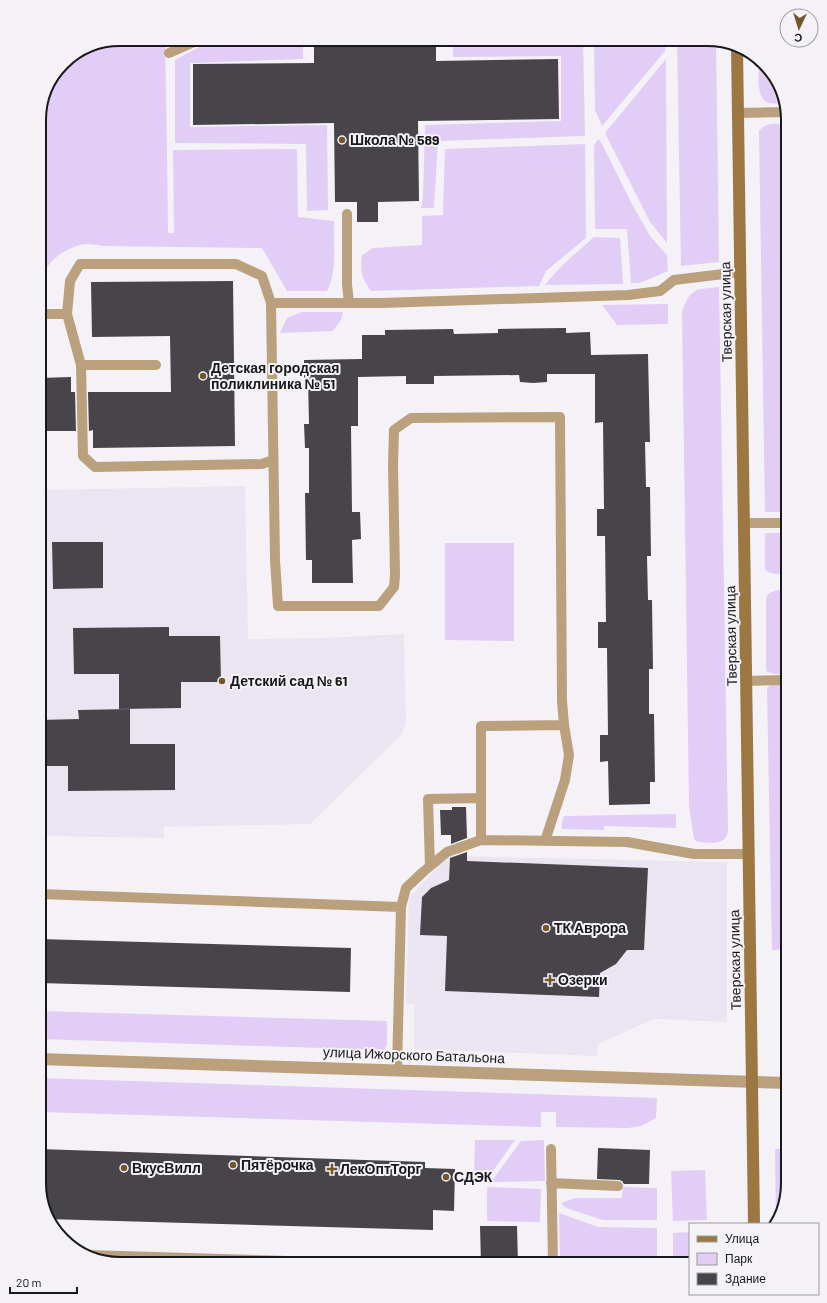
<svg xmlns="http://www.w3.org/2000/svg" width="827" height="1303" viewBox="0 0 827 1303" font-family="Barlow,sans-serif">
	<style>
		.built { fill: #ebe5f1 }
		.green { fill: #e2cdf7 }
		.building { fill: #47454a }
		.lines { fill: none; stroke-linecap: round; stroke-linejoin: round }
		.lane { stroke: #baa07d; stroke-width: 10 }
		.street { stroke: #baa07d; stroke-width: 12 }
		.secondary { stroke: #9d7741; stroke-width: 12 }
		.poi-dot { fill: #75562b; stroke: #f4f2f7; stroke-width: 1.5 }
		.labels { text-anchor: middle; stroke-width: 4; stroke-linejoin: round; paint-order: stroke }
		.poi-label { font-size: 14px; font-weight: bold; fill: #19181a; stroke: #f4f2f7; text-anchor: start }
		.street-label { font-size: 14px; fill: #19181a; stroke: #f4f2f7 }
		.rim { fill: none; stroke: #19181a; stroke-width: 2 }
	</style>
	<rect width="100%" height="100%" fill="#f4f2f7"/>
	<path class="built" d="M 245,486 L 248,639 L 321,638 L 404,634 L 406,723 L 401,735 L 310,824 L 164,827 L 164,838 L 49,836 L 39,831 L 39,495 L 44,490 Z
		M 448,856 L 727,862 L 727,1022 L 654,1019 L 598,1044 L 597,1056 L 414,1049 L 414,1004 L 406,1004 L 409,897 Z"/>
	<path class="green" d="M 161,39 L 165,39 L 167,150 L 168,233 L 174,233 L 173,150 L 297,149 L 298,217 L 334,221 C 333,244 338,270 327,291 L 287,291 L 262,248 L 103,246 C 98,245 92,244 87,244 C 74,244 51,257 46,270 C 43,281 47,289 41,301 L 39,301 L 39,167 L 43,166 L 42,101 L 45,88 L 63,62 L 76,54 L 98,48 Z
		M 214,39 L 303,39 L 303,59 L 190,63 L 190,127 L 327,125 L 328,210 L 307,211 L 306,144 L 175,143 L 175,60 Z
		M 453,39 L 583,39 L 585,136 L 438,141 L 434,208 L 421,208 L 423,198 L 425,125 L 561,121 L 561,56 L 453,57 Z
		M 594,39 L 666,39 L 665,51 L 602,126 L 595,110 Z
		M 677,39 L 713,39 L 716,40 L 719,262 L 681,266 Z
		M 666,59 L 667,243 L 650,222 L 605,133 Z
		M 759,60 L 780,84 L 784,103 C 779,103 773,104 769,103 C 755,99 759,72 759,60 Z
		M 788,124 L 788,512 L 765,512 L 759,131 C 765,122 778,124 788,124 Z
		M 598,139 L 601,142 L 632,204 L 650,236 L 667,255 L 668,271 L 640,283 L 631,283 L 627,229 L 595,229 L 594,146 Z
		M 585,144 L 586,238 L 546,271 L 539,286 L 371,291 C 361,277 360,272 362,255 L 373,248 L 422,245 L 422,216 L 443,215 L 445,149 Z
		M 594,237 L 620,238 L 623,284 L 545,285 C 559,267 577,252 594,237 Z
		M 719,287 L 728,831 C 727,835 726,838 723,840 C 717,844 699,844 694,839 L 689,806 L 682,311 C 692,287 694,290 719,287 Z
		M 668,304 L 668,324 L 617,325 L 602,305 Z
		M 302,312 L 343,312 L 342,318 L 333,331 L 280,333 L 287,318 Z
		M 765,533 L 788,533 L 788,573 L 774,574 L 766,571 L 765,568 Z
		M 445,543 L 514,543 L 514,641 L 445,640 Z
		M 788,590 L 788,673 L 775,674 L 767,672 L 766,669 L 766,599 C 769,589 779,590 788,590 Z
		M 771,685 L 788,685 L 788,949 L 772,950 L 767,690 L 768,687 Z
		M 676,814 L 676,828 L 604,826 L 604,830 L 562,829 L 562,822 L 564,816 Z
		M 39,1011 L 387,1021 L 387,1045 L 384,1050 L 39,1039 Z
		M 39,1078 L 657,1098 L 656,1118 L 641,1126 L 628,1128 L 556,1127 L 556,1112 L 541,1112 L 541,1127 L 39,1112 Z
		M 475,1140 L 515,1140 L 485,1182 L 474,1182 Z
		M 544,1140 L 545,1181 L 491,1182 L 521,1141 Z
		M 775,1149 L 788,1149 L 788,1184 L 776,1224 Z
		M 705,1170 L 707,1220 L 673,1221 L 671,1171 Z
		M 487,1187 L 541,1189 L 540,1222 L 487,1221 Z
		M 623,1187 L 657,1188 L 657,1220 L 603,1220 L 566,1208 L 561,1203 L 575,1198 L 622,1198 Z
		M 559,1213 L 598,1227 L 657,1228 L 657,1264 L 560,1264 Z
		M 690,1232 L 690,1264 L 673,1264 L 673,1233 Z"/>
	<path class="building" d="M 314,39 L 436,39 L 436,61 L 558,59 L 559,119 L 418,121 L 419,201 L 378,202 L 378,222 L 357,222 L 357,202 L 335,202 L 334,123 L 193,125 L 193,64 L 314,63 Z
		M 233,281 L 235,446 L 93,448 L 93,430 L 89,431 L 88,392 L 171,392 L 170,336 L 92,337 L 91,282 Z
		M 566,328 L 566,333 L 590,332 L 591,355 L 648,354 L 650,442 L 645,442 L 646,487 L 650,487 L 651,556 L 647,556 L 648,600 L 652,600 L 653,669 L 649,669 L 649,714 L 654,714 L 655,782 L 650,782 L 650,804 L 609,805 L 608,761 L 600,762 L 600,735 L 608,735 L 607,648 L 598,648 L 598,622 L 606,622 L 605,536 L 597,536 L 597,509 L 604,509 L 603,422 L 595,423 L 595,374 L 547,374 L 547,382 L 533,383 L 520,382 L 519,375 L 434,376 L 434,384 L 406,384 L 406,376 L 358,377 L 358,426 L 351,426 L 352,512 L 360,512 L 361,539 L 352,540 L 353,583 L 312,583 L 312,560 L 306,560 L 305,493 L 309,493 L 309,448 L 305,448 L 304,424 L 309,424 L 308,378 L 304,378 L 304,360 L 362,359 L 362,335 L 385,335 L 385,330 L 453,329 L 454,334 L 498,333 L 498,329 Z
		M 71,377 L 71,392 L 75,392 L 76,431 L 39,431 L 39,378 Z
		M 52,542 L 103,542 L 103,588 L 53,589 Z
		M 169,627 L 169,636 L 220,636 L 221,682 L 181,682 L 181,708 L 119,709 L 119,674 L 74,674 L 73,628 Z
		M 130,709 L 130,744 L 175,744 L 175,790 L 68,791 L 68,766 L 39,766 L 39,720 L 79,719 L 78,710 Z
		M 452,807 L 466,807 L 467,838 L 451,844 L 451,835 L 441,835 L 440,810 L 452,810 Z
		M 467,852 L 467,861 L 648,868 L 644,950 L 627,950 L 616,964 L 600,973 L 599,997 L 445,991 L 447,936 L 420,935 L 422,897 L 431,888 L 449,880 L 450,858 Z
		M 39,939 L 351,948 L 350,992 L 39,983 Z
		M 598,1148 L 650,1150 L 649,1184 L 624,1184 L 622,1181 L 619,1180 L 597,1179 Z
		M 39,1149 L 425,1162 L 425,1168 L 455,1169 L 454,1211 L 433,1210 L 433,1230 L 47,1219 L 39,1184 Z
		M 480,1226 L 517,1226 L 518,1264 L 481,1264 Z"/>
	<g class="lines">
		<path class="lane" d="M 169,53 L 201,39
			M 738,113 L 786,112
			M 347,214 L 347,284 L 349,303
			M 39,314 L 67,314 L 70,281 L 80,264 L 236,264 L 262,276 L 271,303
			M 67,314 L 81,365 L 83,456 L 95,467 L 262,464 L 273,460
			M 81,365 L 156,365
			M 744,523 L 788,523
			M 746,681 L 788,680
			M 481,840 L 481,726 L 564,725 L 562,701 L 560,417 L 411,418 L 394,430 L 393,465 L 395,575 L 394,587 L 379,606 L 278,606 L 275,560 L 271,303 L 381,303 L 628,295 L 660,291 L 674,280 L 740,272
			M 545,841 L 565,780 L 569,755 L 564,725
			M 430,866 L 428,799 L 481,798
			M 39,894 L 401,907
			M 397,1070 L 401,907 L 406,888 L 423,872 L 447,852 L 481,840 L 627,842 L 694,854 L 749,854
			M 551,1149 L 553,1264
			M 551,1183 L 618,1186
			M 87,1255 L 392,1264"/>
		<path class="street" d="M 39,1059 L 788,1083"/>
		<path class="secondary" d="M 737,47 L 754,1224"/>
	</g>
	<g class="poi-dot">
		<circle cx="342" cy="140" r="4"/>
		<circle cx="203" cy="376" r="4"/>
		<circle cx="222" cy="681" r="4"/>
		<circle cx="546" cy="928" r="4"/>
		<path d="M548 974h4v4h4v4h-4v4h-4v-4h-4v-4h4z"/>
		<circle cx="233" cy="1165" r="4"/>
		<circle cx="124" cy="1168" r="4"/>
		<path d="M330 1163h4v4h4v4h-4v4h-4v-4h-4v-4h4z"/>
		<circle cx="446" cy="1177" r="4"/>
	</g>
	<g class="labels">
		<g class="poi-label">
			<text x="350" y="145">Школа № 589</text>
			<text x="211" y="373">Детская городская<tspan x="211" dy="16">поликлиника № 51</tspan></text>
			<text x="230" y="686">Детский сад № 61</text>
			<text x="554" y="933">ТК Аврора</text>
			<text x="558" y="985">Озерки</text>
			<text x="241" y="1170">Пятёрочка</text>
			<text x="132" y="1173">ВкусВилл</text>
			<text x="340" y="1174">ЛекОптТорг</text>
			<text x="454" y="1182">СДЭК</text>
		</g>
		<g class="street-label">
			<text transform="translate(726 312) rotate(-91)" y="5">Тверская улица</text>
			<text transform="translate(731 636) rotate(-91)" y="5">Тверская улица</text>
			<text transform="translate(735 960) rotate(-91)" y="5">Тверская улица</text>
			<text transform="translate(414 1055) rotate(2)" y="5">улица Ижорского Батальона</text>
		</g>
	</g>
	<path d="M0 0H827V1303H0ZM120 46H707A74 74 0 0 1 781 120V1183A74 74 0 0 1 707 1257H120A74 74 0 0 1 46 1183V120A74 74 0 0 1 120 46Z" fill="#f4f2f7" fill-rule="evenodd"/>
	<path class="rim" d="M120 46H707A74 74 0 0 1 781 120V1183A74 74 0 0 1 707 1257H120A74 74 0 0 1 46 1183V120A74 74 0 0 1 120 46Z"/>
	<rect x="689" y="1223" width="130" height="72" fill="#f4f2f7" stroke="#9c9b9f"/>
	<rect x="697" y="1236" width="20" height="6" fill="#9d7741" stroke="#9c9b9f"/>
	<text x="725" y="1243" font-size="12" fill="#19181a">Улица</text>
	<rect x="697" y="1253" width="20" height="12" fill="#e2cdf7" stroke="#9c9b9f"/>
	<text x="725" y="1263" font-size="12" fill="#19181a">Парк</text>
	<rect x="697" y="1273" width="20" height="12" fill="#47454a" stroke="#9c9b9f"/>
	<text x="725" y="1283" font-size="12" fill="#19181a">Здание</text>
	<g transform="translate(799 28) rotate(184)"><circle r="19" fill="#f4f2f7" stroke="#9c9b9f"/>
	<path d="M0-3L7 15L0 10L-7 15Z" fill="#75562b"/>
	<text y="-6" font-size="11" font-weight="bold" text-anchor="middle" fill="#19181a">С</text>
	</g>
	<path d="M10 1287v6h67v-6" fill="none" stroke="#19181a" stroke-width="2"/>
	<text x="16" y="1287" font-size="12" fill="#19181a" stroke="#f4f2f7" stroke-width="3" paint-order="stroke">20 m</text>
</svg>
